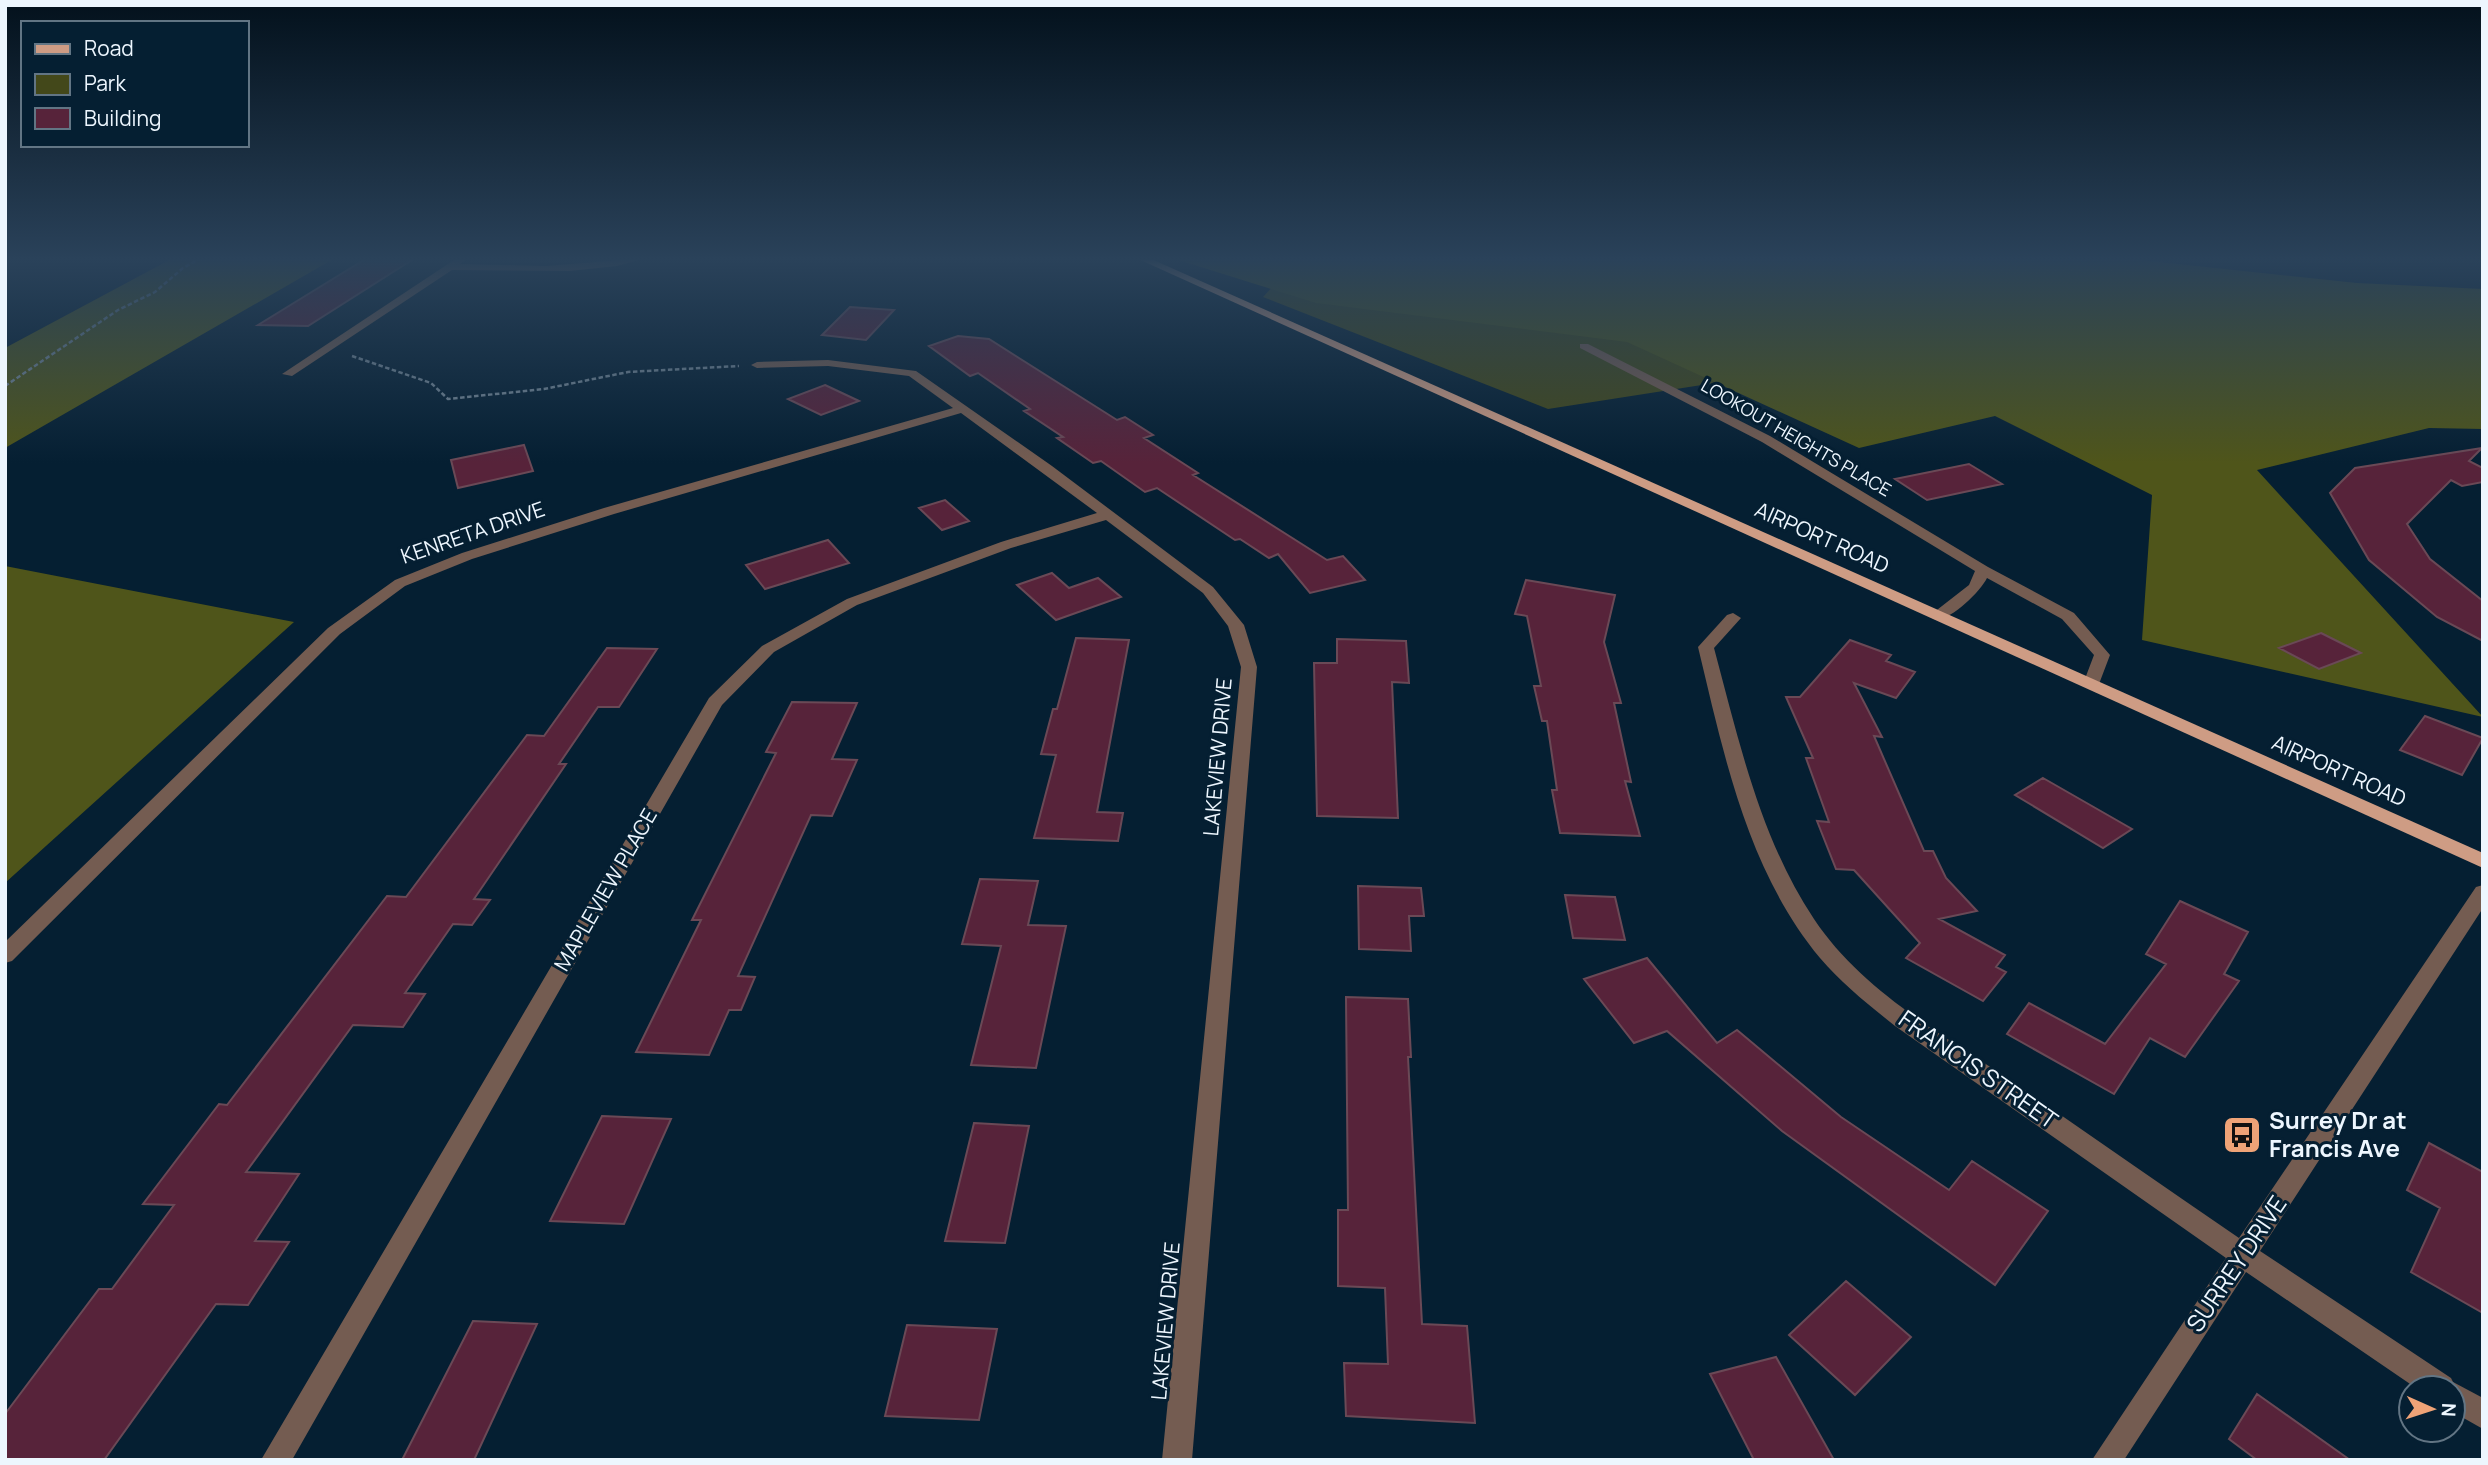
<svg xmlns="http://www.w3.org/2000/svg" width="2488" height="1465" viewBox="0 0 2488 1465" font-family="Manrope,sans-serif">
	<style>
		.green { fill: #43481a }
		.forest { fill: #4f551a }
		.building { fill: #57233a; stroke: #6a4956; stroke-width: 2 }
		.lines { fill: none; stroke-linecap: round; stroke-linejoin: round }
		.path { stroke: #748694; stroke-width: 2.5; stroke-dasharray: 4.5 2.5; stroke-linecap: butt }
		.minor { fill: #745c51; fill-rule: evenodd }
		.major { fill: #ce9c84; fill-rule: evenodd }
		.labels { text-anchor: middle; stroke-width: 6; stroke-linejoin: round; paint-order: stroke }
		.far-street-label { font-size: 18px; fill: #edf6fe; stroke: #051f32 }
		.street-label { font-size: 21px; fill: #edf6fe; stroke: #051f32 }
		.near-street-label { font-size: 24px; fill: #edf6fe; stroke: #051f32 }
		.near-poi-label { font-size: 24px; font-weight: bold; fill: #edf6fe; stroke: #051f32; text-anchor: start }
	</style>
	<rect width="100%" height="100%" fill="#051f32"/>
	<path class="green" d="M 1299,258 L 1727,258 L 1753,377 L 1548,409 L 1263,297 Z"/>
	<path class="forest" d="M 173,258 L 335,258 L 5,448 L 5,348 Z
		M 1172,258 L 2122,258 L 2357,283 L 2483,289 L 2483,429 L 2429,428 L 2257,470 L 2483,717 L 2142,640 L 2152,495 L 1995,416 L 1859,448 L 1627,342 L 1316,303 Z
		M 5,566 L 294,622 L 5,883 Z"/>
	<path class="building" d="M 367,258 L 415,258 L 308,326 L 258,325 Z
		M 850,307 L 894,310 L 866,340 L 822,335 Z
		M 958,336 L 989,339 L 1117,420 L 1125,417 L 1153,435 L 1144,438 L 1198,473 L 1193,475 L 1327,560 L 1343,556 L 1365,580 L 1310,593 L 1278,554 L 1269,558 L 1240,539 L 1235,540 L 1157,488 L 1145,492 L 1101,461 L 1093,463 L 1057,438 L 1063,437 L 1024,411 L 1030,409 L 978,373 L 970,376 L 929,346 Z
		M 825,385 L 859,401 L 821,415 L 788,399 Z
		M 524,445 L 533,471 L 458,488 L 451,460 Z
		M 2482,448 L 2469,461 L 2483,468 L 2483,482 L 2462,486 L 2451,480 L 2407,524 L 2430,559 L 2483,601 L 2483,641 L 2437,617 L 2369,560 L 2330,493 L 2355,468 Z
		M 1969,464 L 2002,484 L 1927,500 L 1895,479 Z
		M 945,500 L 969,521 L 942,530 L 919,508 Z
		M 828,540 L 849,563 L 765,589 L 746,565 Z
		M 1052,573 L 1069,588 L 1098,578 L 1121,597 L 1056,620 L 1017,585 Z
		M 1526,580 L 1615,595 L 1604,642 L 1621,703 L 1614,703 L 1631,782 L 1625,781 L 1640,836 L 1560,833 L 1552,790 L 1557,790 L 1547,721 L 1542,721 L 1534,686 L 1541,686 L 1527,616 L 1515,614 Z
		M 2321,633 L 2361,653 L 2319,669 L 2279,648 Z
		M 1076,638 L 1129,640 L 1097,812 L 1123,813 L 1118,841 L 1034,838 L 1056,755 L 1041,754 L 1053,709 L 1057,709 Z
		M 1337,639 L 1406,641 L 1409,683 L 1392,682 L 1398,818 L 1317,816 L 1314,663 L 1337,663 Z
		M 1850,640 L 1891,655 L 1886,661 L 1915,672 L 1896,698 L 1854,683 L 1882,737 L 1874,736 L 1924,851 L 1933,851 L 1946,878 L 1977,911 L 1939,919 L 2005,955 L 1996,967 L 2006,972 L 1983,1001 L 1906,958 L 1920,943 L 1854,870 L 1836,869 L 1817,821 L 1829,822 L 1806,758 L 1813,758 L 1786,697 L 1800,697 Z
		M 607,648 L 657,649 L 619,707 L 598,707 L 559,764 L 566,764 L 474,899 L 490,900 L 472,925 L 453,924 L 405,993 L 425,994 L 403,1027 L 353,1025 L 246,1172 L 299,1174 L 255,1241 L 289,1242 L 248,1305 L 216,1304 L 104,1460 L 5,1460 L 5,1414 L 99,1289 L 112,1289 L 174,1205 L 143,1204 L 219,1104 L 227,1105 L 387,896 L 406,897 L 527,735 L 544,736 Z
		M 792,702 L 857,703 L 832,759 L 857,760 L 832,816 L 811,815 L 738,976 L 755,977 L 741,1010 L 729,1010 L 709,1055 L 636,1052 L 701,920 L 692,920 L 776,753 L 766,752 Z
		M 2425,716 L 2483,738 L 2462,775 L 2400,750 Z
		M 2043,778 L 2132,829 L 2103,848 L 2015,795 Z
		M 980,879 L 1038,881 L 1028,925 L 1066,926 L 1036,1068 L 971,1065 L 1001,946 L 962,944 Z
		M 1358,886 L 1421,888 L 1424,916 L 1409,916 L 1411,951 L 1359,949 Z
		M 1565,895 L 1615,897 L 1625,940 L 1573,938 Z
		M 2180,901 L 2248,932 L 2224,974 L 2239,981 L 2185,1057 L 2150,1038 L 2114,1094 L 2007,1034 L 2029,1003 L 2105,1044 L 2166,964 L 2146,954 Z
		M 1647,958 L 1717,1043 L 1737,1030 L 1841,1117 L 1949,1190 L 1972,1161 L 2048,1211 L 1995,1285 L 1782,1131 L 1667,1031 L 1634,1043 L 1584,979 Z
		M 1346,997 L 1408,999 L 1411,1057 L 1408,1057 L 1422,1324 L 1467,1326 L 1475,1423 L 1346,1416 L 1344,1363 L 1388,1364 L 1385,1288 L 1338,1286 L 1338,1210 L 1348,1210 Z
		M 602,1116 L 671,1119 L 624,1224 L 550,1221 Z
		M 974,1123 L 1029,1126 L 1005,1243 L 945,1241 Z
		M 2429,1143 L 2483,1172 L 2483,1313 L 2411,1272 L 2440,1208 L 2407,1190 Z
		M 1846,1281 L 1911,1337 L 1855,1395 L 1789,1335 Z
		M 473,1321 L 537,1324 L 474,1460 L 402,1460 Z
		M 907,1325 L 997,1329 L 979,1420 L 885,1416 Z
		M 1776,1357 L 1834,1460 L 1754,1460 L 1710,1374 Z
		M 2257,1394 L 2350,1460 L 2257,1460 L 2229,1439 Z"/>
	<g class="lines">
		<path class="path" d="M 352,356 L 431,383 L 448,399 L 544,389 L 628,372 L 739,366
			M 5,386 L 118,310 L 155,292 L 183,268 L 201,258"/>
		<path class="minor" d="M 457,258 L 468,258 L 460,264 L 546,266 L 646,258 L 617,266 L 570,271 L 452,270 L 292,376 L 282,374 Z
			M 1580,344 L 1588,344 L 1770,436 L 1988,567 L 2074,613 L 2110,655 L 2099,684 L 2091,689 L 2083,684 L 2094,655 L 2062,619 L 1987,578 C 1980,592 1949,623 1933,619 L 1931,616 L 1933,613 L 1969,585 L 1975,571 L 1762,442 L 1580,348 Z
			M 828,360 L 916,371 L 1052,466 L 1213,587 L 1244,625 L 1257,667 L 1192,1460 L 1162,1460 L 1241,667 L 1228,626 L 1203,593 L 1106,520 L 1011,548 L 857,605 L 774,652 L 722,705 L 292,1460 L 261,1460 L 709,698 L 762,646 L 847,599 L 1001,542 L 1097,513 L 961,413 L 614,514 L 472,559 L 405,586 L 340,634 L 12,961 L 5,963 L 5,942 L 328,628 L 395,580 L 462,553 L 604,508 L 953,408 L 909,376 L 828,366 L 757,368 L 751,365 L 757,362 Z
			M 1733,613 L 1741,618 L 1714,648 C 1739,741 1760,838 1814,919 C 1864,994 1949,1038 2022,1088 C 2094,1138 2166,1188 2239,1238 L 2476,887 L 2483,885 L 2483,908 L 2260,1251 L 2451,1378 L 2453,1382 L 2483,1398 L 2483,1429 L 2453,1412 L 2453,1388 L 2416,1388 L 2246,1272 L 2124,1460 L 2092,1460 L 2226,1258 L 1895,1026 C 1869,1005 1842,984 1820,958 C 1747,870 1724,755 1698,647 L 1727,615 Z"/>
		<path class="major" d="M 1136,258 L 1149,258 L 2483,853 L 2483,868 Z"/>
	</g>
	<linearGradient id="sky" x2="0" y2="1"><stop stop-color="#03111c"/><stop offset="0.56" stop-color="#2a425a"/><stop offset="1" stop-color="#2a425a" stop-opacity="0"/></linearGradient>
	<rect width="2488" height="463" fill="url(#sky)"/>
	<defs>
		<symbol id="bus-square" viewBox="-11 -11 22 22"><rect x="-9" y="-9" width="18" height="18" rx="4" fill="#efa377" stroke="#051f32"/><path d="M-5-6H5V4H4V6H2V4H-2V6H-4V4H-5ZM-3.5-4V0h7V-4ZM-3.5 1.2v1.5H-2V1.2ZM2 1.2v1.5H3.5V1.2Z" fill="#111"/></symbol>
	</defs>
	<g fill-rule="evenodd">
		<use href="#bus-square" x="2220" y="1113" width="44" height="44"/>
	</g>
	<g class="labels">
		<g class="far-street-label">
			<text transform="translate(1796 438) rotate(30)" y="6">LOOKOUT HEIGHTS PLACE</text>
		</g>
		<g class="street-label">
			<text transform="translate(473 533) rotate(-19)" y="7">KENRETA DRIVE</text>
			<text transform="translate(1822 538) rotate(24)" y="7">AIRPORT ROAD</text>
			<text transform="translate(1218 757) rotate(-85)" y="7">LAKEVIEW DRIVE</text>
			<text transform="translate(2339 771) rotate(24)" y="7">AIRPORT ROAD</text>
			<text transform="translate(606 890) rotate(-60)" y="7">MAPLEVIEW PLACE</text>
			<text transform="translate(1166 1321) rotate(-85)" y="7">LAKEVIEW DRIVE</text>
		</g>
		<g class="near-street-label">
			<text transform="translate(1978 1070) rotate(35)" y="8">FRANCIS STREET</text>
			<text transform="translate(2237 1264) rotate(-56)" y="8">SURREY DRIVE</text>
		</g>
		<g class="near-poi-label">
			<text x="2269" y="1129">Surrey Dr at<tspan x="2269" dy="28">Francis Ave</tspan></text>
		</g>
	</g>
	<rect width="2488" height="1465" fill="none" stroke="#edf6fe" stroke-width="14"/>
	<rect x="21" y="21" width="228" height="126" fill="#051f32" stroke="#627584" stroke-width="2"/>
	<rect x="35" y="44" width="35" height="10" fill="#ce9c84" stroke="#627584" stroke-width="2"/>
	<text x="84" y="56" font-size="21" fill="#edf6fe">Road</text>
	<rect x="35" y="74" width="35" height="21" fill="#43481a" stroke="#627584" stroke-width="2"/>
	<text x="84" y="91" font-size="21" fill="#edf6fe">Park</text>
	<rect x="35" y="108" width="35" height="21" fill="#57233a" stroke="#627584" stroke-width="2"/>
	<text x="84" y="126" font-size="21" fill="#edf6fe">Building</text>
	<g transform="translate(2432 1409) rotate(93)"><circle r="33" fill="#051f32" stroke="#627584" stroke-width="2"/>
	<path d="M0-5L12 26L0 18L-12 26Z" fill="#efa377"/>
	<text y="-10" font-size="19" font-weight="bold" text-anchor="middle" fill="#edf6fe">N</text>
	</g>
</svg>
